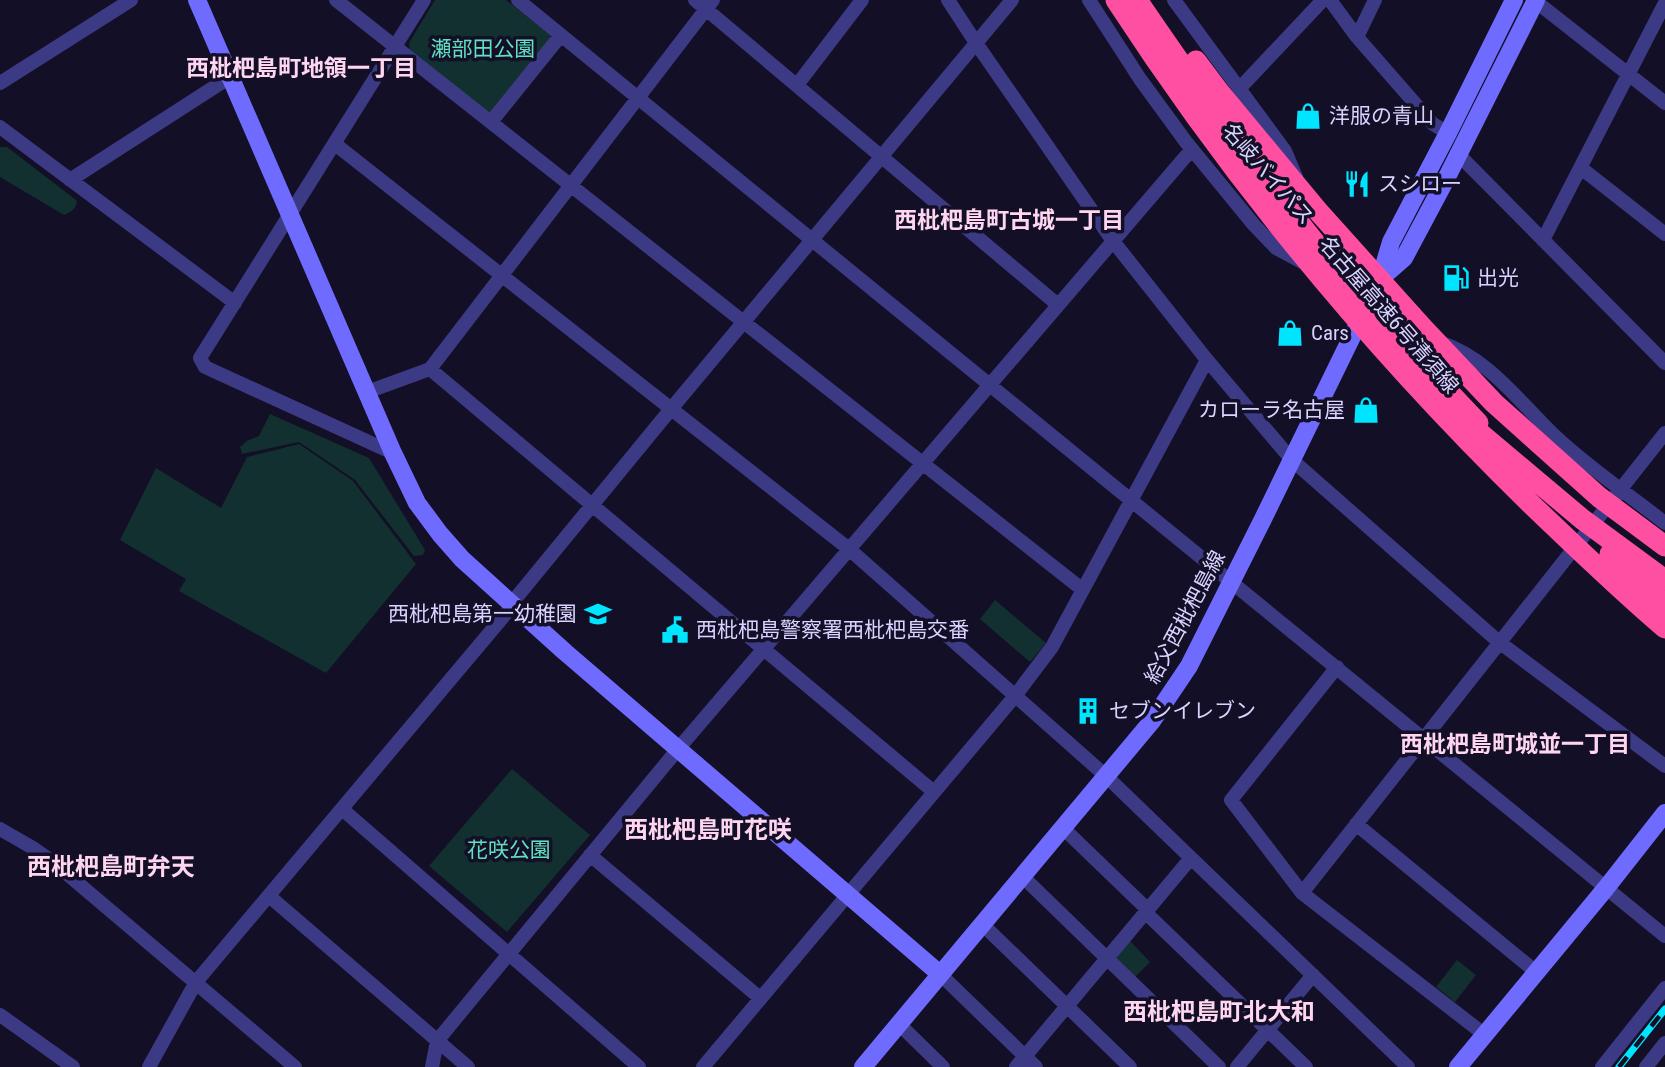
<svg xmlns="http://www.w3.org/2000/svg" width="1665" height="1067" viewBox="0 0 1665 1067" font-family="'Roboto Condensed','Noto Sans JP',sans-serif">
	<style>
		.green { fill: #12302f }
		.lines { fill: none; stroke-linecap: round; stroke-linejoin: round }
		.street { stroke: #3d3a85; stroke-width: 14 }
		.secondary { stroke: #6f6bff; stroke-width: 18 }
		.highway { stroke: #ff4fa3; stroke-width: 21 }
		.rail-casing { stroke: #00e5ff; stroke-width: 7 }
		.rail { stroke: #130f26; stroke-width: 4.5; stroke-dasharray: 13; stroke-linecap: butt }
		.labels { text-anchor: middle; stroke-width: 7; stroke-linejoin: round; paint-order: stroke }
		.park-label { font-size: 21px; fill: #5fe0c0; stroke: #130f26 }
		.poi-label { font-size: 21px; fill: #d9d4ff; stroke: #130f26; text-anchor: start }
		.street-label { font-size: 21px; fill: #d9d4ff; stroke: #130f26 }
		.neighbourhood-label { font-size: 23px; font-weight: bold; fill: #ffd6f0; stroke: #130f26 }
		.quarter-label { font-size: 24px; font-weight: bold; fill: #ffd6f0; stroke: #130f26 }
	</style>
	<rect width="100%" height="100%" fill="#130f26"/>
	<path class="green" d="M 435,0 L 506,0 L 550,35 L 550,39 L 495,111 L 487,113 L 410,52 L 409,43 Z
		M 0,147 L 7,147 L 76,200 C 79,207 70,213 64,215 L 0,177 Z
		M 270,414 L 369,458 L 425,550 L 423,555 L 414,556 L 355,480 L 299,442 L 242,454 L 240,447 L 247,441 L 259,436 Z
		M 299,444 L 353,481 L 416,564 L 326,673 L 179,591 L 186,579 L 120,540 L 156,468 L 221,508 L 247,457 Z
		M 995,600 L 1046,643 L 1030,662 L 980,619 Z
		M 512,769 L 590,835 L 507,932 L 429,866 Z
		M 1130,941 L 1150,962 L 1134,978 L 1118,963 L 1117,956 Z
		M 1457,960 L 1476,975 L 1455,1002 L 1436,987 Z"/>
	<g class="lines">
		<path class="street" d="M 336,0 L 1083,590
			M 518,0 L 1665,936
			M 695,0 L 1058,305
			M 948,0 L 976,43 L 1113,241 L 1207,360 L 1292,460 L 1499,642 L 1665,766
			M 1089,0 L 1140,79 L 1186,142 L 1254,225 L 1276,248 L 1306,264
			M 1174,0 L 1285,151 L 1296,177
			M 1330,0 L 1357,37 L 1433,124 L 1448,133
			M 1534,0 L 1665,103
			M 1357,37 L 1375,0
			M 0,83 L 131,0
			M 797,85 L 862,0
			M 1239,89 L 1323,0
			M 491,122 L 561,35
			M 0,127 L 235,303
			M 335,144 L 849,549 L 1106,776 L 1408,1067
			M 1458,154 L 1665,363
			M 1581,168 L 1665,234
			M 70,180 L 230,77
			M 1543,240 L 1665,3
			M 1439,342 C 1489,358 1519,402 1555,436 C 1589,468 1628,494 1665,523
			M 430,369 L 934,792
			M 367,392 L 430,369 L 713,0
			M 393,453 L 205,367 L 200,358 L 424,0
			M 511,604 L 671,409 L 1012,0
			M 342,809 L 639,1067
			M 1356,824 L 1536,972
			M 1063,828 L 1147,909
			M 0,829 L 33,848 L 53,862 L 295,1067
			M 590,855 L 760,998
			M 1022,876 L 1219,1067
			M 1302,893 L 1231,800 L 1337,667
			M 269,896 L 468,1067
			M 1145,912 L 1306,1067
			M 982,924 L 1130,1067
			M 940,974 L 1036,1067
			M 0,1015 L 73,1067
			M 899,1024 L 943,1067
			M 1485,1035 L 1302,893 L 1665,433
			M 149,1067 L 196,982 L 513,605
			M 432,1067 L 437,1041 L 678,749 L 1192,149
			M 703,1067 L 1015,696 L 1052,647 L 1207,360
			M 1016,1067 L 1191,858
			M 1237,1067 L 1313,975
			M 1602,1067 L 1665,988
			M 1646,1067 L 1665,1043"/>
		<path class="secondary" d="M 197,0 L 393,453 L 417,503 L 440,534 L 462,559 L 565,652 L 940,974
			M 1380,279 L 1404,258 L 1445,181 L 1536,0
			M 863,1067 L 1152,721 L 1189,666 L 1263,519 L 1380,279 L 1391,242 L 1448,133 L 1514,0
			M 1458,1067 L 1606,888 L 1665,813"/>
		<path class="highway" d="M 1116,0 C 1235,183 1376,353 1533,506 C 1576,547 1619,589 1665,628
			M 1137,0 C 1194,84 1253,166 1317,245 C 1368,306 1423,365 1478,423
			M 1196,61 L 1220,93 L 1317,210 L 1423,328 L 1494,403 L 1599,497 L 1665,546
			M 1462,418 L 1582,519 L 1665,580
			M 1610,554 L 1665,605"/>
		<defs>
			<path id="rail" d="M 1619,1067 L 1665,1009"/>
		</defs>
		<use href="#rail" class="rail-casing"/>
		<use href="#rail" class="rail"/>
	</g>
	<defs>
		<symbol id="shop-bare" viewBox="-9 -9 18 18"><path d="M-5-2.5h2.3a2.7 3.5 0 0 1 5.4 0H5L5.5 6h-11ZM-1.5-2.5h3a1.5 2.3 0 0 0-3 0Z" fill="#00e5ff" stroke="#130f26" stroke-width="2.5" paint-order="stroke"/></symbol>
		<symbol id="restaurant-bare" viewBox="-9 -9 18 18"><path d="M-5-6h1v4h1v-4h1v4h1v-4h1v5L-1.5 .5V6h-2V.5L-5-1ZM5-6V6H3V1.5H1.5Q1.5-4 5-6Z" fill="#00e5ff" stroke="#130f26" stroke-width="2.5" paint-order="stroke"/></symbol>
		<symbol id="fuel-bare" viewBox="-9 -9 18 18"><path d="M-5.5-6h7V0h2V4h1.3V-2.5L3-4.5l.8-.8L6-3V5H2.5V1h-1V6h-7ZM-4.2-4.7v3.2H.2V-4.7Z" fill="#00e5ff" stroke="#130f26" stroke-width="2.5" paint-order="stroke"/></symbol>
		<symbol id="school-bare" viewBox="-9 -9 18 18"><path d="M0-5L7-2L0 1L-7-2ZM-4 1L0 2.5L4 1V4Q0 6-4 4Z" fill="#00e5ff" stroke="#130f26" stroke-width="2.5" paint-order="stroke"/></symbol>
		<symbol id="civic-bare" viewBox="-9 -9 18 18"><path d="M-.6-6.5H3V-4.5H.6V-3L4-1V1h2V6H-6V1h2V-1L-.6-3ZM-1.2 2.5V6h2.4V2.5Z" fill="#00e5ff" stroke="#130f26" stroke-width="2.5" paint-order="stroke"/></symbol>
		<symbol id="building-bare" viewBox="-9 -9 18 18"><path d="M-4-6H4V6H1V3H-1V6H-4ZM-2.5-4.3h1.7v1.8h-1.7ZM.8-4.3h1.7v1.8H.8ZM-2.5-1h1.7V.8h-1.7ZM.8-1h1.7V.8H.8Z" fill="#00e5ff" stroke="#130f26" stroke-width="2.5" paint-order="stroke"/></symbol>
	</defs>
	<g fill-rule="evenodd">
		<use href="#shop-bare" x="1289" y="97" width="38" height="38"/>
		<use href="#restaurant-bare" x="1338" y="165" width="38" height="38"/>
		<use href="#fuel-bare" x="1437" y="259" width="38" height="38"/>
		<use href="#shop-bare" x="1271" y="314" width="38" height="38"/>
		<use href="#shop-bare" x="1347" y="391" width="38" height="38"/>
		<use href="#school-bare" x="579" y="595" width="38" height="38"/>
		<use href="#civic-bare" x="656" y="611" width="38" height="38"/>
		<use href="#building-bare" x="1069" y="692" width="38" height="38"/>
	</g>
	<g class="labels">
		<g class="park-label">
			<text x="483" y="56">瀬部田公園</text>
			<text x="509" y="857">花咲公園</text>
		</g>
		<g class="poi-label">
			<text x="1329" y="123">洋服の青山</text>
			<text x="1378" y="191">スシロー</text>
			<text x="1477" y="285">出光</text>
			<text x="1311" y="340">Cars</text>
			<text x="1345" y="417" text-anchor="end">カローラ名古屋</text>
			<text x="577" y="621" text-anchor="end">西枇杷島第一幼稚園</text>
			<text x="696" y="637">西枇杷島警察署西枇杷島交番</text>
			<text x="1109" y="718">セブンイレブン</text>
		</g>
		<g class="street-label">
			<text transform="translate(1268 174) rotate(49)" y="7">名岐バイパス</text>
			<text transform="translate(1389 315) rotate(49)" y="7">名古屋高速6号清須線</text>
			<text transform="translate(1185 617) rotate(-62)" y="7">給父西枇杷島線</text>
		</g>
		<g class="neighbourhood-label">
			<text x="301" y="76">西枇杷島町地領一丁目</text>
			<text x="1009" y="228">西枇杷島町古城一丁目</text>
			<text x="1515" y="752">西枇杷島町城並一丁目</text>
		</g>
		<g class="quarter-label">
			<text x="708" y="838">西枇杷島町花咲</text>
			<text x="111" y="875">西枇杷島町弁天</text>
			<text x="1219" y="1020">西枇杷島町北大和</text>
		</g>
	</g>
</svg>
